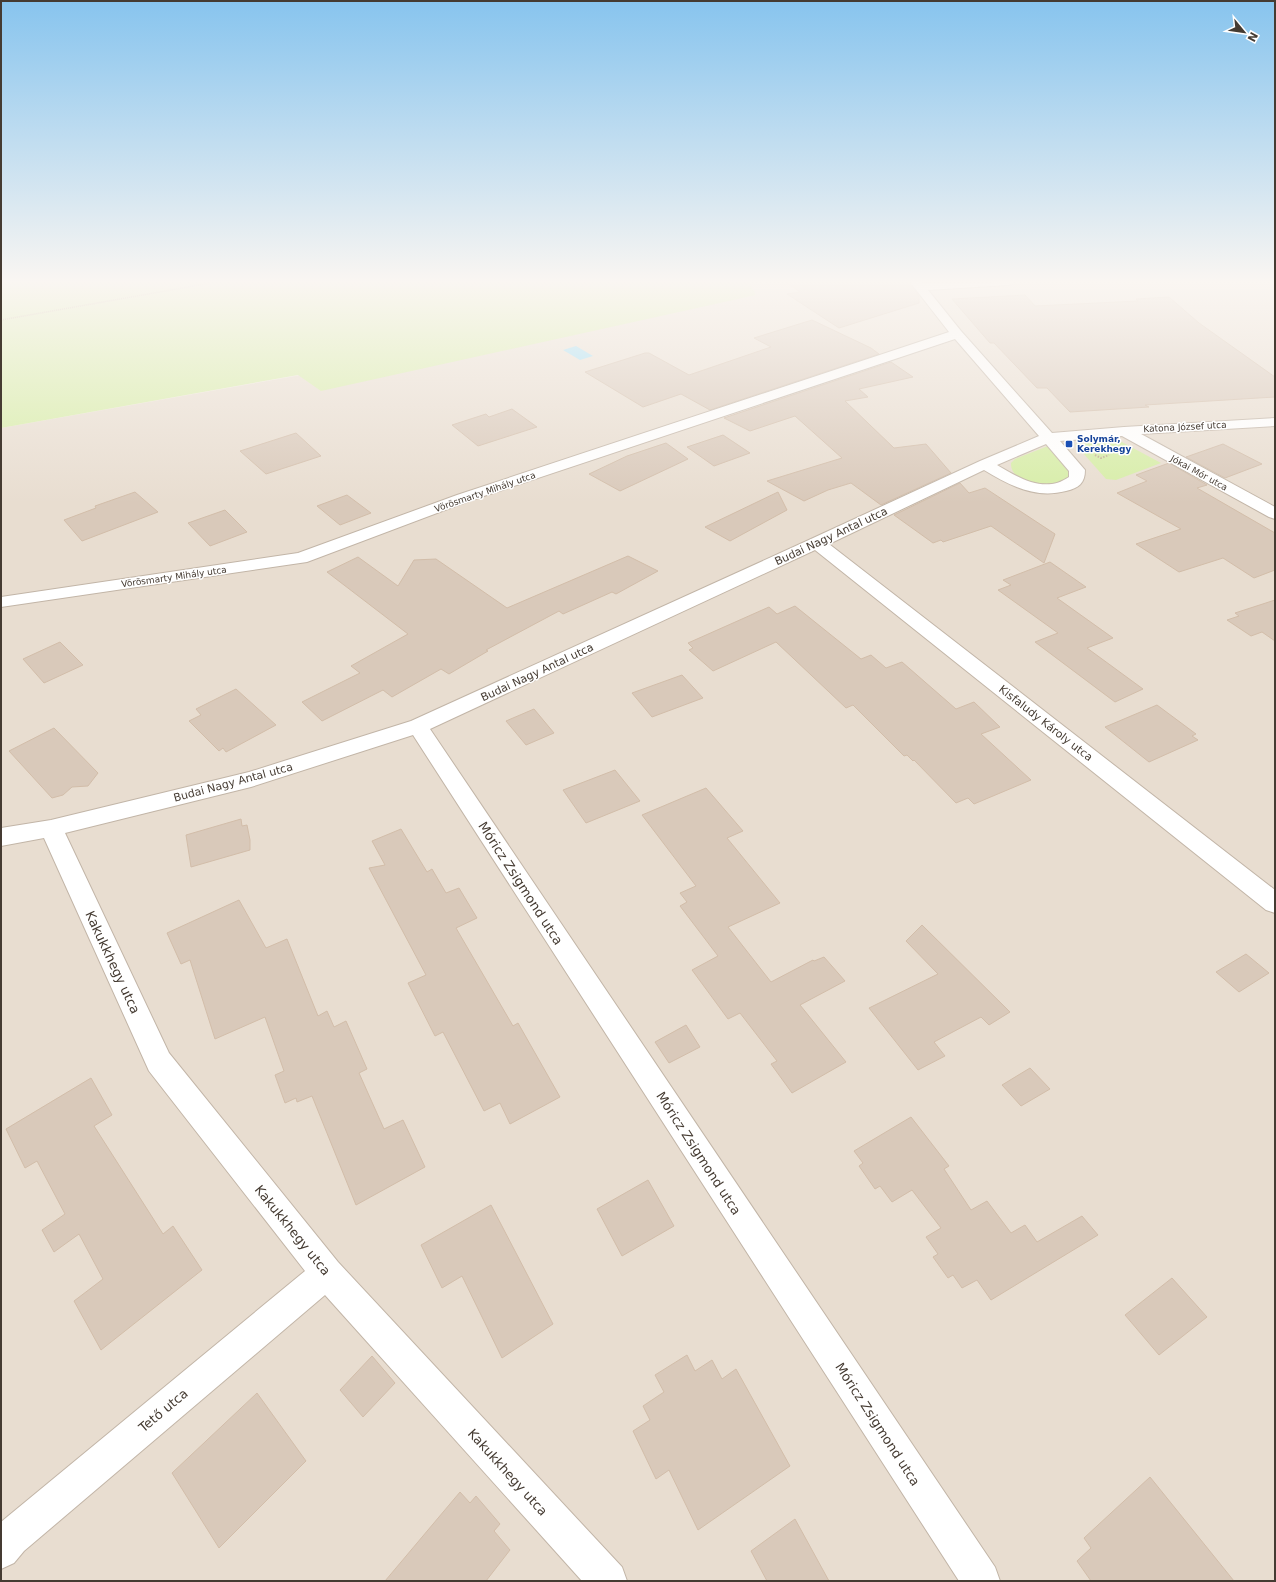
<svg xmlns="http://www.w3.org/2000/svg" width="1276" height="1582" viewBox="0 0 1276 1582" font-family="'DejaVu Sans',sans-serif">
	<style>
		.residential { fill: #e8ddd0 }
		.green { fill: #d6eda6 }
		.water { fill: #97ddf8 }
		.building { fill: #d9c9ba; stroke: #d2bda9 }
		.lines { fill: none; stroke-linecap: round; stroke-linejoin: round }
		.minor-casing { stroke: #c2b5a7; stroke-width: 2 }
		.path-far1 { stroke: #c3ac94; stroke-width: 1.5; stroke-dasharray: 1 1; stroke-linecap: butt }
		.path { stroke: #c3ac94; stroke-width: 2; stroke-dasharray: 1.5 1.5; stroke-linecap: butt }
		.minor { fill: #fff; fill-rule: evenodd }
		.transit-dot { fill: #1a4fb4; stroke: #fff; stroke-width: 1.5 }
		.labels { text-anchor: middle; stroke-width: 3; stroke-linejoin: round; paint-order: stroke }
		.far-street-label { font-size: 9px; fill: #453b32; stroke: #fff }
		.far-transit-label { font-size: 9px; font-weight: bold; fill: #164399; stroke: #fff; text-anchor: start }
		.street-label { font-size: 11px; fill: #453b32; stroke: #fff }
		.near-street-label { font-size: 13px; fill: #453b32; stroke: #fff }
	</style>
	<rect width="100%" height="100%" fill="#f3ece2"/>
	<path class="residential" d="M 749,282 L 1275,282 L 1275,1581 L 1,1581 L 1,428 L 755,295 Z"/>
	<path class="green" d="M 1,282 L 749,282 L 756,295 L 321,391 L 298,375 L 1,428 Z
		M 1120,441 L 1161,463 L 1116,480 L 1106,479 L 1075,444 Z
		M 1048,446 L 1068,470 L 1070,474 L 1068,479 C 1062,482 1057,484 1050,485 C 1036,486 1010,480 1011,463 L 1015,459 Z"/>
	<path class="water" d="M 576,346 L 593,356 L 580,360 L 563,350 Z"/>
	<path class="building" d="M 786,282 L 909,282 L 919,296 L 919,303 L 839,328 L 787,294 L 800,292 Z
		M 1025,295 L 1035,306 L 1138,301 L 1136,299 L 1169,297 L 1199,323 L 1275,377 L 1275,397 L 1145,405 L 1149,407 L 1070,412 L 1047,388 L 1037,388 L 994,343 L 990,343 L 952,299 Z
		M 812,320 L 871,348 L 879,354 L 710,410 L 681,394 L 643,407 L 585,372 L 645,353 L 649,353 L 689,375 L 771,347 L 754,338 Z
		M 891,362 L 913,377 L 859,389 L 868,397 L 845,401 L 894,448 L 926,444 L 951,473 L 881,505 L 851,483 L 828,490 L 804,501 L 767,481 L 842,458 L 795,416 L 750,431 L 724,418 Z
		M 512,409 L 537,427 L 478,446 L 452,425 L 486,414 L 489,417 Z
		M 296,433 L 321,456 L 266,474 L 240,451 Z
		M 723,435 L 750,453 L 714,466 L 687,447 Z
		M 666,443 L 688,459 L 620,491 L 589,474 L 627,456 Z
		M 1223,444 L 1262,464 L 1225,478 L 1186,457 Z
		M 1169,463 L 1207,485 L 1197,488 L 1275,533 L 1275,570 L 1254,578 L 1223,558 L 1179,572 L 1136,544 L 1181,529 L 1117,493 L 1147,481 L 1136,475 Z
		M 960,483 L 969,493 L 985,488 L 1055,534 L 1044,563 L 991,526 L 943,542 L 941,540 L 933,543 L 894,515 Z
		M 135,492 L 158,512 L 82,541 L 64,520 L 96,508 L 95,506 Z
		M 778,492 L 787,510 L 730,541 L 705,527 Z
		M 347,495 L 371,513 L 340,525 L 317,506 Z
		M 225,510 L 247,532 L 210,546 L 188,523 Z
		M 628,556 L 658,571 L 616,594 L 612,592 L 563,614 L 559,611 L 486,650 L 488,651 L 449,674 L 441,669 L 392,697 L 383,690 L 322,721 L 302,702 L 360,673 L 351,666 L 408,634 L 327,572 L 358,557 L 398,586 L 414,560 L 436,559 L 507,608 Z
		M 1050,562 L 1086,587 L 1057,598 L 1113,638 L 1087,648 L 1143,689 L 1115,702 L 1035,642 L 1058,633 L 998,590 L 1011,585 L 1003,580 Z
		M 1275,600 L 1275,641 L 1262,632 L 1251,636 L 1227,620 L 1239,616 L 1235,613 Z
		M 795,606 L 861,659 L 871,655 L 886,668 L 902,662 L 956,709 L 974,702 L 1000,727 L 981,734 L 1031,780 L 974,804 L 968,798 L 956,803 L 914,760 L 913,761 L 907,755 L 904,756 L 853,705 L 846,708 L 776,642 L 713,671 L 689,650 L 693,648 L 688,643 L 769,607 L 777,614 Z
		M 60,642 L 83,665 L 44,683 L 23,659 Z
		M 682,675 L 703,698 L 652,717 L 632,693 Z
		M 236,689 L 276,725 L 226,752 L 223,748 L 219,751 L 189,721 L 201,715 L 196,709 Z
		M 1157,705 L 1196,734 L 1192,736 L 1198,740 L 1149,762 L 1105,727 Z
		M 534,709 L 554,733 L 526,745 L 506,721 Z
		M 54,728 L 98,773 L 88,786 L 72,787 L 63,795 L 52,798 L 9,751 Z
		M 615,770 L 640,801 L 586,823 L 563,790 Z
		M 706,788 L 743,831 L 727,838 L 780,903 L 728,927 L 771,982 L 813,960 L 814,961 L 824,957 L 845,981 L 800,1005 L 846,1062 L 792,1093 L 771,1064 L 777,1061 L 740,1013 L 728,1019 L 692,970 L 718,956 L 680,906 L 687,902 L 680,893 L 696,886 L 642,815 Z
		M 241,819 L 242,826 L 247,825 L 250,840 L 250,850 L 191,867 L 186,835 Z
		M 401,829 L 427,872 L 432,869 L 446,893 L 459,888 L 477,918 L 456,928 L 513,1026 L 518,1023 L 560,1097 L 510,1124 L 500,1103 L 484,1111 L 443,1032 L 435,1036 L 408,983 L 426,975 L 369,868 L 385,865 L 372,841 Z
		M 239,900 L 266,948 L 287,939 L 318,1016 L 327,1011 L 334,1027 L 346,1021 L 367,1069 L 359,1073 L 384,1129 L 403,1120 L 425,1167 L 356,1205 L 312,1096 L 297,1102 L 296,1098 L 285,1103 L 275,1075 L 284,1071 L 265,1017 L 215,1039 L 190,960 L 181,964 L 167,933 Z
		M 922,925 L 1010,1012 L 989,1025 L 981,1017 L 934,1042 L 945,1056 L 918,1070 L 869,1008 L 938,974 L 906,941 Z
		M 1246,954 L 1269,973 L 1239,992 L 1216,972 Z
		M 686,1025 L 700,1047 L 669,1063 L 655,1042 Z
		M 1030,1068 L 1050,1089 L 1021,1106 L 1002,1085 Z
		M 91,1078 L 112,1115 L 94,1126 L 163,1234 L 173,1226 L 202,1270 L 101,1350 L 74,1301 L 103,1279 L 79,1234 L 54,1252 L 42,1230 L 65,1214 L 37,1161 L 25,1168 L 6,1129 Z
		M 911,1117 L 949,1166 L 944,1169 L 971,1210 L 987,1201 L 1011,1233 L 1025,1225 L 1037,1242 L 1082,1216 L 1098,1235 L 991,1300 L 977,1280 L 962,1288 L 953,1275 L 948,1278 L 933,1257 L 938,1254 L 926,1237 L 941,1228 L 912,1190 L 892,1202 L 880,1186 L 875,1189 L 859,1166 L 863,1163 L 854,1151 Z
		M 648,1180 L 674,1226 L 622,1256 L 597,1209 Z
		M 491,1205 L 553,1324 L 502,1358 L 462,1276 L 442,1288 L 421,1245 Z
		M 1172,1278 L 1207,1317 L 1159,1355 L 1125,1315 Z
		M 687,1355 L 695,1371 L 712,1360 L 722,1379 L 736,1369 L 790,1466 L 698,1530 L 669,1470 L 656,1479 L 633,1431 L 650,1420 L 643,1406 L 664,1392 L 655,1375 Z
		M 372,1356 L 395,1383 L 363,1417 L 340,1390 Z
		M 257,1393 L 306,1461 L 219,1548 L 172,1473 Z
		M 1150,1477 L 1234,1581 L 1091,1581 L 1077,1561 L 1091,1548 L 1084,1538 Z
		M 460,1492 L 470,1503 L 476,1496 L 500,1524 L 494,1531 L 510,1550 L 486,1581 L 385,1581 Z
		M 795,1519 L 829,1581 L 767,1581 L 751,1551 Z"/>
	<g class="lines">
		<defs>
			<path id="minor" d="M 910,282 L 922,282 L 923,283 L 1013,282 L 1012,284 L 1008,285 L 928,290 L 961,331 L 1052,433 L 1124,427 L 1275,418 L 1275,426 L 1141,434 L 1275,507 L 1275,519 L 1269,517 L 1122,436 L 1060,441 L 1085,470 C 1085,483 1079,488 1066,491 C 1036,499 1010,486 984,470 L 829,544 L 1275,890 L 1275,913 L 1266,910 L 815,550 L 430,729 L 995,1567 L 1000,1581 L 959,1581 L 413,735 L 251,787 L 65,833 L 169,1053 L 338,1262 L 622,1567 L 627,1581 L 582,1581 L 325,1295 L 24,1551 L 14,1563 L 1,1569 L 1,1522 L 305,1271 L 149,1071 L 44,838 L 1,846 L 1,828 L 51,820 L 249,772 L 411,721 L 811,539 L 980,461 L 1039,436 L 955,339 L 469,501 L 307,562 L 1,607 L 1,597 L 298,553 L 457,495 L 949,332 ZM 1046,444 L 1069,471 L 1069,477 C 1045,494 1019,478 997,465 Z"/>
		</defs>
		<use href="#minor" class="minor-casing"/>
		<path class="path-far1" d="M 1,320 L 216,282"/>
		<path class="path" d="M 1095,455 L 1101,458 L 1109,455"/>
		<use href="#minor" class="minor"/>
	</g>
	<linearGradient id="sky" x2="0" y2="1"><stop stop-color="#87c4ee"/><stop offset="0.56" stop-color="#faf6f2"/><stop offset="1" stop-color="#faf6f2" stop-opacity="0"/></linearGradient>
	<rect width="1276" height="503" fill="url(#sky)"/>
	<rect class="transit-dot" x="1065" y="440" width="8" height="8" rx="2"/>
	<g class="labels">
		<g class="far-street-label">
			<text transform="translate(1185 427) rotate(-3)" y="3">Katona József utca</text>
			<text transform="translate(1199 473) rotate(29)" y="3">Jókai Mór utca</text>
			<text transform="translate(485 492) rotate(-19)" y="3">Vörösmarty Mihály utca</text>
			<text transform="translate(174 577) rotate(-8)" y="3">Vörösmarty Mihály utca</text>
		</g>
		<g class="far-transit-label">
			<text x="1077" y="442">Solymár,<tspan x="1077" dy="10">Kerekhegy</tspan></text>
		</g>
		<g class="street-label">
			<text transform="translate(831 536) rotate(-25)" y="4">Budai Nagy Antal utca</text>
			<text transform="translate(537 672) rotate(-25)" y="4">Budai Nagy Antal utca</text>
			<text transform="translate(1046 723) rotate(38)" y="4">Kisfaludy Károly utca</text>
			<text transform="translate(233 782) rotate(-15)" y="4">Budai Nagy Antal utca</text>
		</g>
		<g class="near-street-label">
			<text transform="translate(521 883) rotate(57)" y="5">Móricz Zsigmond utca</text>
			<text transform="translate(113 962) rotate(65)" y="5">Kakukkhegy utca</text>
			<text transform="translate(699 1153) rotate(57)" y="5">Móricz Zsigmond utca</text>
			<text transform="translate(293 1230) rotate(51)" y="5">Kakukkhegy utca</text>
			<text transform="translate(163 1410) rotate(-40)" y="5">Tető utca</text>
			<text transform="translate(878 1424) rotate(57)" y="5">Móricz Zsigmond utca</text>
			<text transform="translate(508 1472) rotate(48)" y="5">Kakukkhegy utca</text>
		</g>
	</g>
	<rect width="1276" height="1582" fill="none" stroke="#453b32" stroke-width="4"/>
	<g transform="translate(1244 32) rotate(119)" stroke="#ffffff" stroke-width="3" paint-order="stroke">
	<path d="M0-3L7 15L0 10L-7 15Z" fill="#453b32"/>
	<text y="-6" font-size="11" font-weight="bold" text-anchor="middle" fill="#453b32">N</text>
	</g>
</svg>
